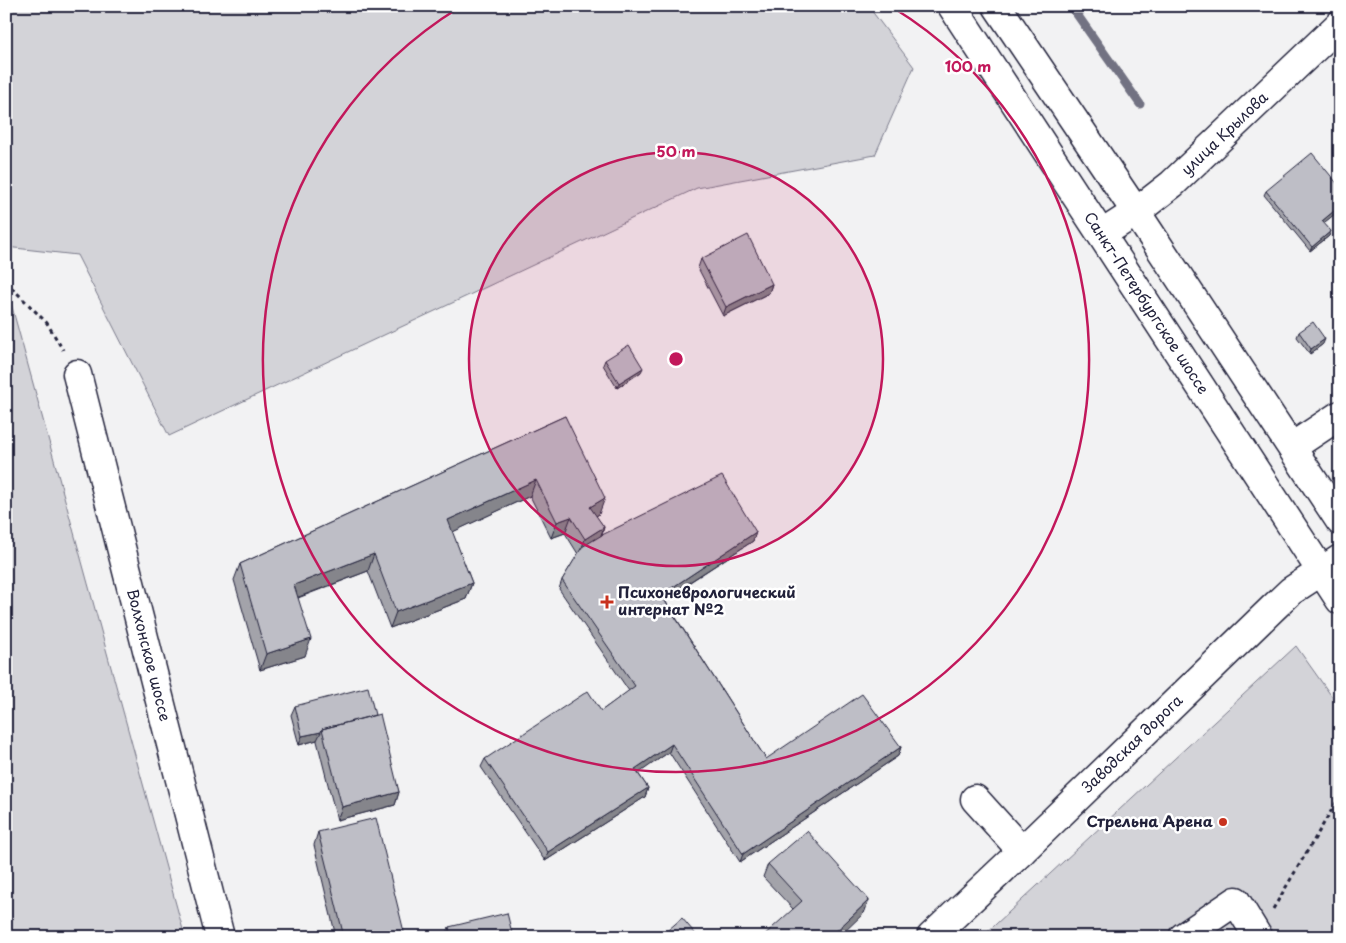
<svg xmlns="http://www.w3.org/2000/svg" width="1346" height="943" viewBox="0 0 1346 943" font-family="'Playpen Sans',sans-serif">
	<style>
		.green { fill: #d3d3d8; stroke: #7a7a8a }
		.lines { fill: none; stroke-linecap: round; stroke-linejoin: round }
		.stream { stroke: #727282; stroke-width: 9 }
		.minor-casing { stroke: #22223b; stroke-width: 31 }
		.major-casing { stroke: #22223b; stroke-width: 31 }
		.path { stroke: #22223b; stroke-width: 3; stroke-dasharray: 4 4; stroke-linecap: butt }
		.minor { stroke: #fff; stroke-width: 28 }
		.major { stroke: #fff; stroke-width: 28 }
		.wall { fill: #a3a3aa; stroke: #22223b }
		.shaded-wall { fill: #85858b; stroke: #22223b }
		.building { fill: #bebec6; stroke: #22223b }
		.ring { fill: none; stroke: #c2185b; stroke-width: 2.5 }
		.poi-dot { fill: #c8321e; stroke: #fff; stroke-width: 2 }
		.labels { text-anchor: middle; stroke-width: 5; stroke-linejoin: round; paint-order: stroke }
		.street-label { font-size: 15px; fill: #22223b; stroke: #fff }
		.poi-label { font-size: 15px; font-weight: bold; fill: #22223b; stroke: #fff; text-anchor: start }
		.centre { fill: #c2185b; stroke: #fff; stroke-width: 2.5 }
		.ring-label { font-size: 15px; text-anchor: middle; font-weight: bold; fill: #c2185b; stroke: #fff; stroke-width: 5; stroke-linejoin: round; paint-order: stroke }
	</style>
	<rect width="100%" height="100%" fill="#f2f2f3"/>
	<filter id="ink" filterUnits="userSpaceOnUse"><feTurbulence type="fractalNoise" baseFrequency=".02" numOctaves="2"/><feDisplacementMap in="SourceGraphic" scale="10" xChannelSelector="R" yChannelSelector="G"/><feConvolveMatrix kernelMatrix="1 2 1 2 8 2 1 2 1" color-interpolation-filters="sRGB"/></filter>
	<g filter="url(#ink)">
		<path class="green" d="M 6,6 L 868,6 L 914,67 L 875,155 L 697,188 L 169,436 L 77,255 L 6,247 Z
			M 6,285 L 185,937 L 6,937 Z
			M 1296,646 L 1340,708 L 1340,937 L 982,937 Z"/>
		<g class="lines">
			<path class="stream" d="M 1071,6 L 1140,104"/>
			<defs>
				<g id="minor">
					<path id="s1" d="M 1102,234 L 1136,212 L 1172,184 L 1340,24"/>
					<path id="s2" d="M 77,374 L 220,937"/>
					<path d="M 1292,447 L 1340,415"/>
					<path d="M 975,799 L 1022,851"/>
					<path id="s3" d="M 931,937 L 1022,851 L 1274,607 L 1291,591 L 1340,559"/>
					<path d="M 1183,937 L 1236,901 L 1258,937"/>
				</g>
				<g id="major">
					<path id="s4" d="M 952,6 L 1340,600"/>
					<path d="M 997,6 L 1140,218 L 1340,521"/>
				</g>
			</defs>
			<use href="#minor" class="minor-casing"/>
			<use href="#major" class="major-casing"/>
			<path class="path" d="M 6,282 L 47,323 L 63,350
				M 1273,909 L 1340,796"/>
			<use href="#minor" class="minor"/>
			<use href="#major" class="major"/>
		</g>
		<path class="wall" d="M 1266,191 L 1340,210 L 1323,223 L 1331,231 L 1329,236 L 1310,251 L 1264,195 Z
			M 701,259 L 772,284 L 769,293 L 723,316 L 698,268 Z
			M 1299,332 L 1323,344 L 1310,354 L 1297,337 Z
			M 605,360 L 641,372 L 617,388 L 603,365 Z
			M 565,416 L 599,514 L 596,516 L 604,527 L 602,535 L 756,532 L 753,541 L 664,599 L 766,759 L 901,747 L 898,756 L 740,862 L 669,752 L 638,773 L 648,788 L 645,797 L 545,861 L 481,767 L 485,759 L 601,711 L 629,691 L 559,589 L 562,580 L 578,554 L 565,533 L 551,538 L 530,496 L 452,532 L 472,583 L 466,599 L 390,628 L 368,571 L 298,598 L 305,656 L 260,670 L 234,580 L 240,564 Z
			M 295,706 L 375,715 L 399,792 L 395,805 L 337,820 L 317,741 L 317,740 L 299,745 L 291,715 Z
			M 318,832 L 405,937 L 336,937 L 314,845 Z
			M 768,864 L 869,900 L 864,913 L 793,909 L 763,877 Z
			M 449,927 L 513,937 L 446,937 Z"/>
		<path class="shaded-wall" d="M 1340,206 L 1340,210 L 1320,226 L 1322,221 Z
			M 1331,231 L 1329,236 L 1310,251 L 1312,247 Z
			M 772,284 L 769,293 L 723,316 L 726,307 Z
			M 1325,339 L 1323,344 L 1310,354 L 1311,349 Z
			M 643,368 L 641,372 L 617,388 L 619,383 Z
			M 536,480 L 530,496 L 442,537 L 448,520 Z
			M 605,498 L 599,514 L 584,524 L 590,507 Z
			M 571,517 L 565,533 L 551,538 L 557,522 Z
			M 604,527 L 598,543 L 579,556 L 585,539 Z
			M 756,532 L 753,541 L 657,603 L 661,595 Z
			M 374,554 L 368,571 L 288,601 L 294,585 Z
			M 472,583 L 466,599 L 390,628 L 396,612 Z
			M 311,639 L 305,656 L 260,670 L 266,654 Z
			M 321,732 L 317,740 L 299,745 L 302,736 Z
			M 672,744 L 669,752 L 632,778 L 635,769 Z
			M 901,747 L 898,756 L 740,862 L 743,854 Z
			M 648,788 L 645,797 L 545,861 L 548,852 Z
			M 399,792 L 395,805 L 337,820 L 342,807 Z
			M 869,900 L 864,913 L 839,937 L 830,937 Z"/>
		<path class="building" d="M 1312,153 L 1340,187 L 1340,206 L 1322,221 L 1331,231 L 1312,247 L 1266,191 Z
			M 748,235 L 772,284 L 726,307 L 701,259 Z
			M 1313,322 L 1325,339 L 1311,349 L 1299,332 Z
			M 629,345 L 643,368 L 619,383 L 605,360 Z
			M 565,416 L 605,498 L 590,507 L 604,527 L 585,539 L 571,517 L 557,522 L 536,480 L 448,520 L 472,583 L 396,612 L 374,554 L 294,585 L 311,639 L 266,654 L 240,564 Z
			M 722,476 L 756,532 L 661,595 L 766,759 L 862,694 L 901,747 L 743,854 L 672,744 L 635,769 L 648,788 L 548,852 L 485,759 L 588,691 L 601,711 L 635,686 L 562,580 L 582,547 L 602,535 Z
			M 368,687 L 375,715 L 322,729 L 321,732 L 302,736 L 295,706 Z
			M 380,714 L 399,792 L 342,807 L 322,729 Z
			M 376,818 L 405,936 L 401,937 L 344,937 L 318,832 Z
			M 807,831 L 869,900 L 830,937 L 762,937 L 802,901 L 768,864 Z
			M 507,913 L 513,937 L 451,937 L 449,927 Z
			M 682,918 L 698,937 L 660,937 Z"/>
	</g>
	<circle cx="676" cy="359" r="207" fill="#c2185b" fill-opacity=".12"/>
	<g class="ring">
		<circle cx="676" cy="359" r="207"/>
		<path d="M892 7A413 413 0 1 1 460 7"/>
	</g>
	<g class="poi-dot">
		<path d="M604.5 594.5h5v5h5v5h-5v5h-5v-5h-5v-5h5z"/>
		<circle cx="1223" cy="822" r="5"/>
	</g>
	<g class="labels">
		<g class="street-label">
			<text dy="5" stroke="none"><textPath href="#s1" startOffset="159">улица Крылова</textPath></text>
			<text dy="5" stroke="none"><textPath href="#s4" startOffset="355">Санкт-Петербургское шоссе</textPath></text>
			<text dy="5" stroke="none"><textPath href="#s2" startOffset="290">Волхонское шоссе</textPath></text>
			<text dy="5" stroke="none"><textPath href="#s3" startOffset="279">Заводская дорога</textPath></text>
		</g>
		<g class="poi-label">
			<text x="618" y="598">Психоневрологический<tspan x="618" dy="17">интернат №2</tspan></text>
			<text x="1213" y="827" text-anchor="end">Стрельна Арена</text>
		</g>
	</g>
	<circle cx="676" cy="359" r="8" class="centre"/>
	<g class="ring-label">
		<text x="968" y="72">100 m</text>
		<text x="676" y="157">50 m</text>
	</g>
	<rect width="1346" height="943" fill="none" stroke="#fff" stroke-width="25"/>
	<rect x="12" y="12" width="1321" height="918" fill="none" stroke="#22223b" stroke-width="2" filter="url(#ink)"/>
</svg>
